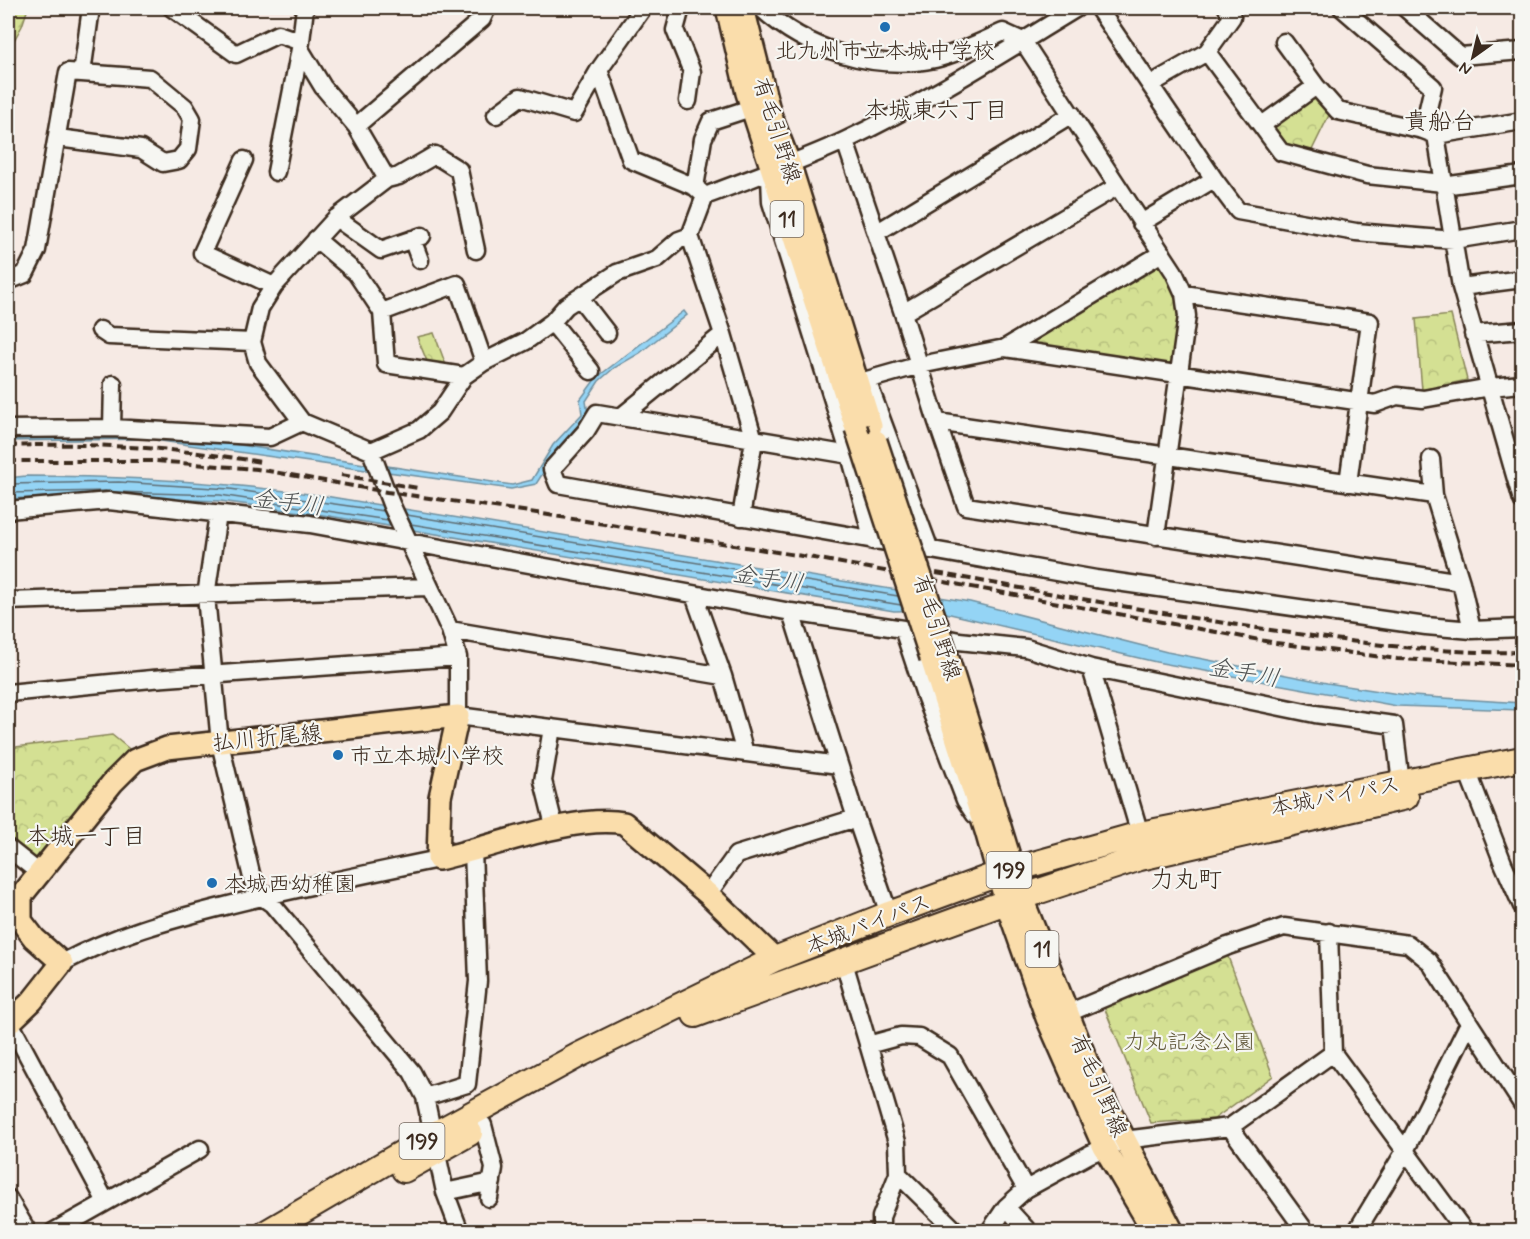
<svg xmlns="http://www.w3.org/2000/svg" width="1530" height="1239" viewBox="0 0 1530 1239" font-family="Mynerve,'Klee One',sans-serif">
	<style>
		.forest { fill: url(#forest-firs); stroke: #888558; stroke-width: 1.5 }
		.park { fill: url(#park-crowns); stroke: #888558; stroke-width: 1.5 }
		.water { fill: #94d4f5; stroke: #70909f; stroke-width: 1.5 }
		.lines { fill: none; stroke-linecap: round; stroke-linejoin: round }
		.shore { stroke: #5f6e74; stroke-width: 1.5 }
		.minor-casing { stroke: #3b2a1e; stroke-width: 21 }
		.major-casing { stroke: #3b2a1e; stroke-width: 26 }
		.highway-casing { stroke: #3b2a1e; stroke-width: 28 }
		.minor { stroke: #f6f6f2; stroke-width: 16 }
		.major { stroke: #faddab; stroke-width: 21 }
		.highway { stroke: #faddab; stroke-width: 24 }
		.rail { stroke: #3b2a1e; stroke-width: 4; stroke-dasharray: 9 4.5; stroke-linecap: butt }
		.major-bridge-casing { stroke: #3b2a1e; stroke-width: 26; stroke-linecap: butt }
		.major-bridge { stroke: #faddab; stroke-width: 21 }
		.poi-dot { fill: #1f6fb2; stroke: #f6f6f2; stroke-width: 2 }
		.labels { text-anchor: middle; stroke-width: 4.5; stroke-linejoin: round; paint-order: stroke }
		.shield { fill: #f6f6f2; stroke: #73675e; stroke-width: 1.5 }
		.shield-label { font-size: 21px; font-weight: bold; fill: #3b2a1e }
		.poi-label { font-size: 22px; fill: #3b2a1e; stroke: #f6f6f2; text-anchor: start }
		.street-label { font-size: 22px; fill: #3b2a1e; stroke: #f6f6f2 }
		.park-label { font-size: 22px; fill: #61583b; stroke: #f6f6f2 }
		.neighbourhood-label { font-size: 24px; fill: #3b2a1e; stroke: #f6f6f2 }
		.water-label { font-size: 24px; font-style: italic; fill: #515454; stroke: #f6f6f2 }
	</style>
	<defs>
		<pattern id="forest-firs" width="22" height="20" patternUnits="userSpaceOnUse" patternTransform="scale(1.5)"><rect width="22" height="20" fill="#d4e093"/><path d="M5 1l3.5 6h-7zM16 11l3.5 6h-7z" fill="#b7c07e"/></pattern>
		<pattern id="park-crowns" width="20" height="18" patternUnits="userSpaceOnUse" patternTransform="scale(1.5)"><rect width="20" height="18" fill="#d4e093"/><path d="M2 6a3 3 0 1 1 6 0M12 15a3 3 0 1 1 6 0" fill="none" stroke="#b7c07e"/></pattern>
	</defs>
	<rect width="100%" height="100%" fill="#f6eae4"/>
	<filter id="ink" filterUnits="userSpaceOnUse"><feTurbulence type="fractalNoise" baseFrequency=".0167" numOctaves="2"/><feDisplacementMap in="SourceGraphic" scale="12" xChannelSelector="R" yChannelSelector="G"/><feConvolveMatrix kernelMatrix="1 2 1 2 8 2 1 2 1" color-interpolation-filters="sRGB"/></filter>
	<g filter="url(#ink)">
		<path class="forest" d="M 8,8 L 28,8 L 22,26 L 8,51 Z"/>
		<path class="park" d="M 1310,95 L 1320,97 L 1331,111 L 1310,154 L 1285,146 L 1269,123 Z
			M 1159,260 C 1184,303 1182,320 1174,367 L 1032,346 L 1031,338 Z
			M 1451,315 L 1467,380 L 1422,390 L 1416,319 Z
			M 434,333 L 447,368 L 429,366 L 417,337 Z
			M 112,735 L 133,752 L 39,862 L 13,844 L 8,828 L 8,748 Z
			M 1227,954 L 1273,1076 L 1214,1119 L 1151,1123 L 1100,997 Z"/>
		<path class="water" d="M 684,311 L 687,315 L 640,353 L 614,368 L 599,381 L 586,401 L 588,414 L 559,448 L 536,484 L 511,489 L 388,472 L 387,466 L 512,485 L 532,480 L 553,445 L 582,414 L 580,400 L 596,378 Z
			M 139,433 L 187,437 L 371,465 L 373,471 L 147,439 L 8,441 L 8,435 Z
			M 26,476 C 127,476 225,482 325,496 L 970,602 L 1167,652 L 1327,683 L 1412,696 L 1522,703 L 1522,710 L 1397,706 L 1156,662 L 933,610 L 894,611 L 323,515 L 220,501 L 69,496 L 8,499 L 8,478 Z"/>
		<g class="lines">
			<path class="shore" d="M 8,484 L 119,482 L 230,489 L 384,511
				M 114,492 L 220,495 L 388,520
				M 8,493 L 106,491
				M 407,515 L 898,596
				M 411,524 L 901,605"/>
			<defs>
				<path id="minor" d="M 172,8 L 236,54 L 278,34 L 301,42
					M 305,8 L 300,49 L 323,87 L 356,126 L 387,179 L 336,218 L 274,286 L 260,308 L 252,342 L 258,363 L 302,422 L 371,451 L 391,504 L 450,630 L 458,657 L 458,716 L 839,765
					M 643,8 L 599,70 L 631,160 L 695,187 L 705,196
					M 681,8 L 675,30 L 692,72 L 688,101
					M 761,8 C 805,49 874,72 935,59 C 959,53 981,42 1003,32 L 1023,41 L 1174,272 L 1184,294 L 1187,316 L 1156,536
					M 1098,8 L 1214,179 L 1238,211 L 1356,232 L 1454,240 L 1522,229
					M 1342,8 L 1433,87 L 1423,130
					M 1405,8 L 1460,56 L 1522,51
					M 1284,42 L 1316,86
					M 1207,52 L 1232,17 L 1227,8
					M 82,73 L 91,8
					M 1151,84 L 1207,52 L 1281,152 L 1367,175 L 1443,183
					M 496,115 L 520,97 L 574,113 L 599,70
					M 1262,125 L 1316,86 L 1338,111 L 1423,130 L 1436,135 L 1522,121
					M 356,126 L 482,19 L 487,8
					M 1436,135 L 1461,287 L 1522,500
					M 845,141 L 903,313 L 937,422 L 1434,495 L 1461,582 L 1472,630
					M 244,160 L 202,253 L 274,286
					M 276,172 L 300,49
					M 770,177 L 771,202 L 850,455
					M 387,179 L 399,176 L 435,155 L 459,170 L 476,250
					M 1443,186 L 1522,175
					M 695,187 L 703,139 L 711,121 L 751,108
					M 336,218 L 381,250 L 422,236
					M 1141,223 L 1214,179
					M 876,233 L 1072,114
					M 316,239 L 356,273 L 382,312
					M 412,239 L 420,260
					M 8,281 L 25,274 L 37,250 L 68,72 L 150,78 L 185,107 L 192,119 L 188,149 L 179,160 L 163,163 L 141,149 L 58,138
					M 1461,287 L 1522,279
					M 1184,294 L 1370,322 L 1348,483
					M 580,298 L 607,333
					M 903,313 L 1118,186
					M 552,322 L 591,371
					M 100,330 L 109,336 L 252,342
					M 1473,334 L 1522,330
					M 1005,348 L 1162,253
					M 464,376 L 386,364 L 382,312 L 457,284 L 484,362
					M 622,416 L 723,334
					M 937,422 L 966,506 L 1461,582
					M 112,428 L 113,384
					M 8,429 L 112,428 L 270,437 L 302,422
					M 371,451 L 419,430 L 440,412 L 464,376 L 484,362 L 526,341 L 552,322 L 566,306 L 617,273 L 657,259 L 679,240 L 690,236
					M 1431,459 L 1434,495
					M 8,510 L 109,501 L 310,524 L 791,612 L 903,629 L 959,641 L 1026,648 L 1091,668 L 1315,714 L 1394,725 L 1402,792
					M 218,514 L 206,596 L 220,743 L 253,882 L 262,897 L 272,904 L 412,1072 L 425,1097 L 445,1192 L 460,1232
					M 741,517 L 754,440 L 723,334 L 690,236 L 705,196 C 751,178 799,162 844,141 C 925,103 1001,54 1077,8
					M 873,541 L 850,455 L 597,413 L 586,431 L 552,469 L 558,484 L 1096,579 L 1426,626 L 1472,630 L 1522,628
					M 930,550 L 867,380 L 920,365 L 1005,348 L 1375,404 L 1397,396 L 1423,399 L 1490,387 L 1522,384
					M 694,595 L 723,676 L 745,753
					M 8,601 L 428,587
					M 791,612 L 856,818 L 889,914
					M 903,629 L 926,698 L 965,800 L 975,815
					M 450,630 L 723,676
					M 1091,668 L 1140,834
					M 8,693 L 152,679 L 458,657
					M 552,728 L 543,781 L 555,829
					M 1467,770 L 1503,863 L 1522,906
					M 8,848 L 38,872
					M 708,894 L 736,855 L 856,818
					M 1329,932 L 1333,1053 L 1465,1232
					M 843,959 L 897,1142 L 898,1174 L 881,1217 L 881,1232
					M 62,963 C 114,935 169,920 225,906 C 296,888 367,874 438,859
					M 1068,1013 L 1228,946 L 1284,927 L 1408,944 L 1429,961 L 1522,1104
					M 8,1019 L 106,1202
					M 868,1045 L 901,1036 L 919,1037 L 950,1056 L 1026,1189
					M 425,1097 L 467,1084 L 478,981 L 473,851
					M 483,1125 L 494,1168 L 489,1198
					M 1230,1127 L 1306,1232
					M 898,1174 L 957,1232
					M 445,1192 L 492,1182
					M 8,1198 L 28,1232
					M 1006,1207 L 1029,1232
					M 53,1232 L 200,1149
					M 989,1232 L 1006,1207 L 1026,1189 L 1090,1154 L 1124,1140 L 1230,1127 L 1333,1053
					M 1356,1232 L 1405,1151 L 1469,1023"/>
				<path id="major" d="M 727,8 L 747,93 L 856,428
					M 743,8 L 770,114 L 790,165 L 871,426
					M 946,652 L 1022,898 L 1095,1082 L 1173,1232
					M 931,658 L 986,831 L 1006,902 L 1047,1018 L 1104,1147 L 1154,1232
					M 8,1024 L 32,1001 L 62,963 L 34,938 L 21,921 L 21,896 L 113,782 L 135,760 L 167,748 L 458,716 L 440,797 L 438,859 C 490,848 574,814 624,823 L 708,894 L 775,959"/>
				<path id="highway" d="M 695,1015 L 1006,902 L 1140,858 L 1406,797
					M 404,1170 L 470,1133
					M 267,1232 L 431,1136 L 579,1055 L 775,959 L 889,914 L 998,874 L 1140,834 L 1522,759"/>
			</defs>
			<use href="#minor" class="minor-casing"/>
			<use href="#major" class="major-casing"/>
			<use href="#highway" class="highway-casing"/>
			<use href="#minor" class="minor"/>
			<use href="#major" class="major"/>
			<use href="#highway" class="highway"/>
			<path class="rail" d="M 8,446 C 92,442 178,448 261,462
				M 8,461 L 155,461 L 257,469 L 387,492 L 530,512 L 814,558 L 1276,643 L 1397,659 L 1522,665
				M 341,475 L 418,488
				M 936,573 C 1055,594 1173,616 1291,633 C 1368,644 1445,654 1522,652"/>
			<defs>
				<path id="major-bridge" d="M 856,428 L 931,658
					M 876,441 L 946,652"/>
			</defs>
			<use href="#major-bridge" class="major-bridge-casing"/>
			<use href="#major-bridge" class="major-bridge"/>
		</g>
	</g>
	<g class="poi-dot">
		<circle cx="885" cy="27" r="6"/>
		<circle cx="338" cy="755" r="6"/>
		<circle cx="212" cy="883" r="6"/>
	</g>
	<g class="labels">
		<g class="shield">
			<rect x="770.5" y="201" width="33" height="36" rx="4.5"/>
			<rect x="986.5" y="852" width="45" height="36" rx="4.5"/>
			<rect x="1025.5" y="931" width="33" height="36" rx="4.5"/>
			<rect x="399.5" y="1123" width="45" height="36" rx="4.5"/>
		</g>
		<g class="shield-label">
			<text x="787" y="226">11</text>
			<text x="1009" y="877">199</text>
			<text x="1042" y="956">11</text>
			<text x="422" y="1148">199</text>
		</g>
		<g class="poi-label">
			<text x="885" y="58" text-anchor="middle">北九州市立本城中学校</text>
			<text x="350" y="763">市立本城小学校</text>
			<text x="224" y="891">本城西幼稚園</text>
		</g>
		<g class="street-label">
			<text transform="translate(778 130) rotate(72)" y="8">有毛引野線</text>
			<text transform="translate(938 627) rotate(72)" y="8">有毛引野線</text>
			<text transform="translate(267 737) rotate(-6)" y="8">払川折尾線</text>
			<text transform="translate(1335 795) rotate(-11)" y="8">本城バイパス</text>
			<text transform="translate(868 923) rotate(-21)" y="8">本城バイパス</text>
			<text transform="translate(1100 1085) rotate(66)" y="8">有毛引野線</text>
		</g>
		<g class="park-label">
			<text x="1189" y="1049">力丸記念公園</text>
		</g>
		<g class="neighbourhood-label">
			<text x="936" y="118">本城東六丁目</text>
			<text x="1440" y="129">貴船台</text>
			<text x="86" y="844">本城一丁目</text>
			<text x="1186" y="887">力丸町</text>
		</g>
		<g class="water-label">
			<text transform="translate(288 502) rotate(7)" y="8">金手川</text>
			<text transform="translate(768 578) rotate(9)" y="8">金手川</text>
			<text transform="translate(1244 672) rotate(10)" y="8">金手川</text>
		</g>
	</g>
	<rect width="1530" height="1239" fill="none" stroke="#f6f6f2" stroke-width="30"/>
	<rect x="15" y="15" width="1500" height="1209" fill="none" stroke="#3b2a1e" stroke-width="2" filter="url(#ink)"/>
	<g transform="translate(1473 57) rotate(214)" stroke="#f6f6f2" stroke-width="4.5" paint-order="stroke">
	<path d="M0-4.5L10 22L0 15L-10 22Z" fill="#3b2a1e"/>
	<text y="-9" font-size="16" font-weight="bold" text-anchor="middle" fill="#3b2a1e">N</text>
	</g>
</svg>
